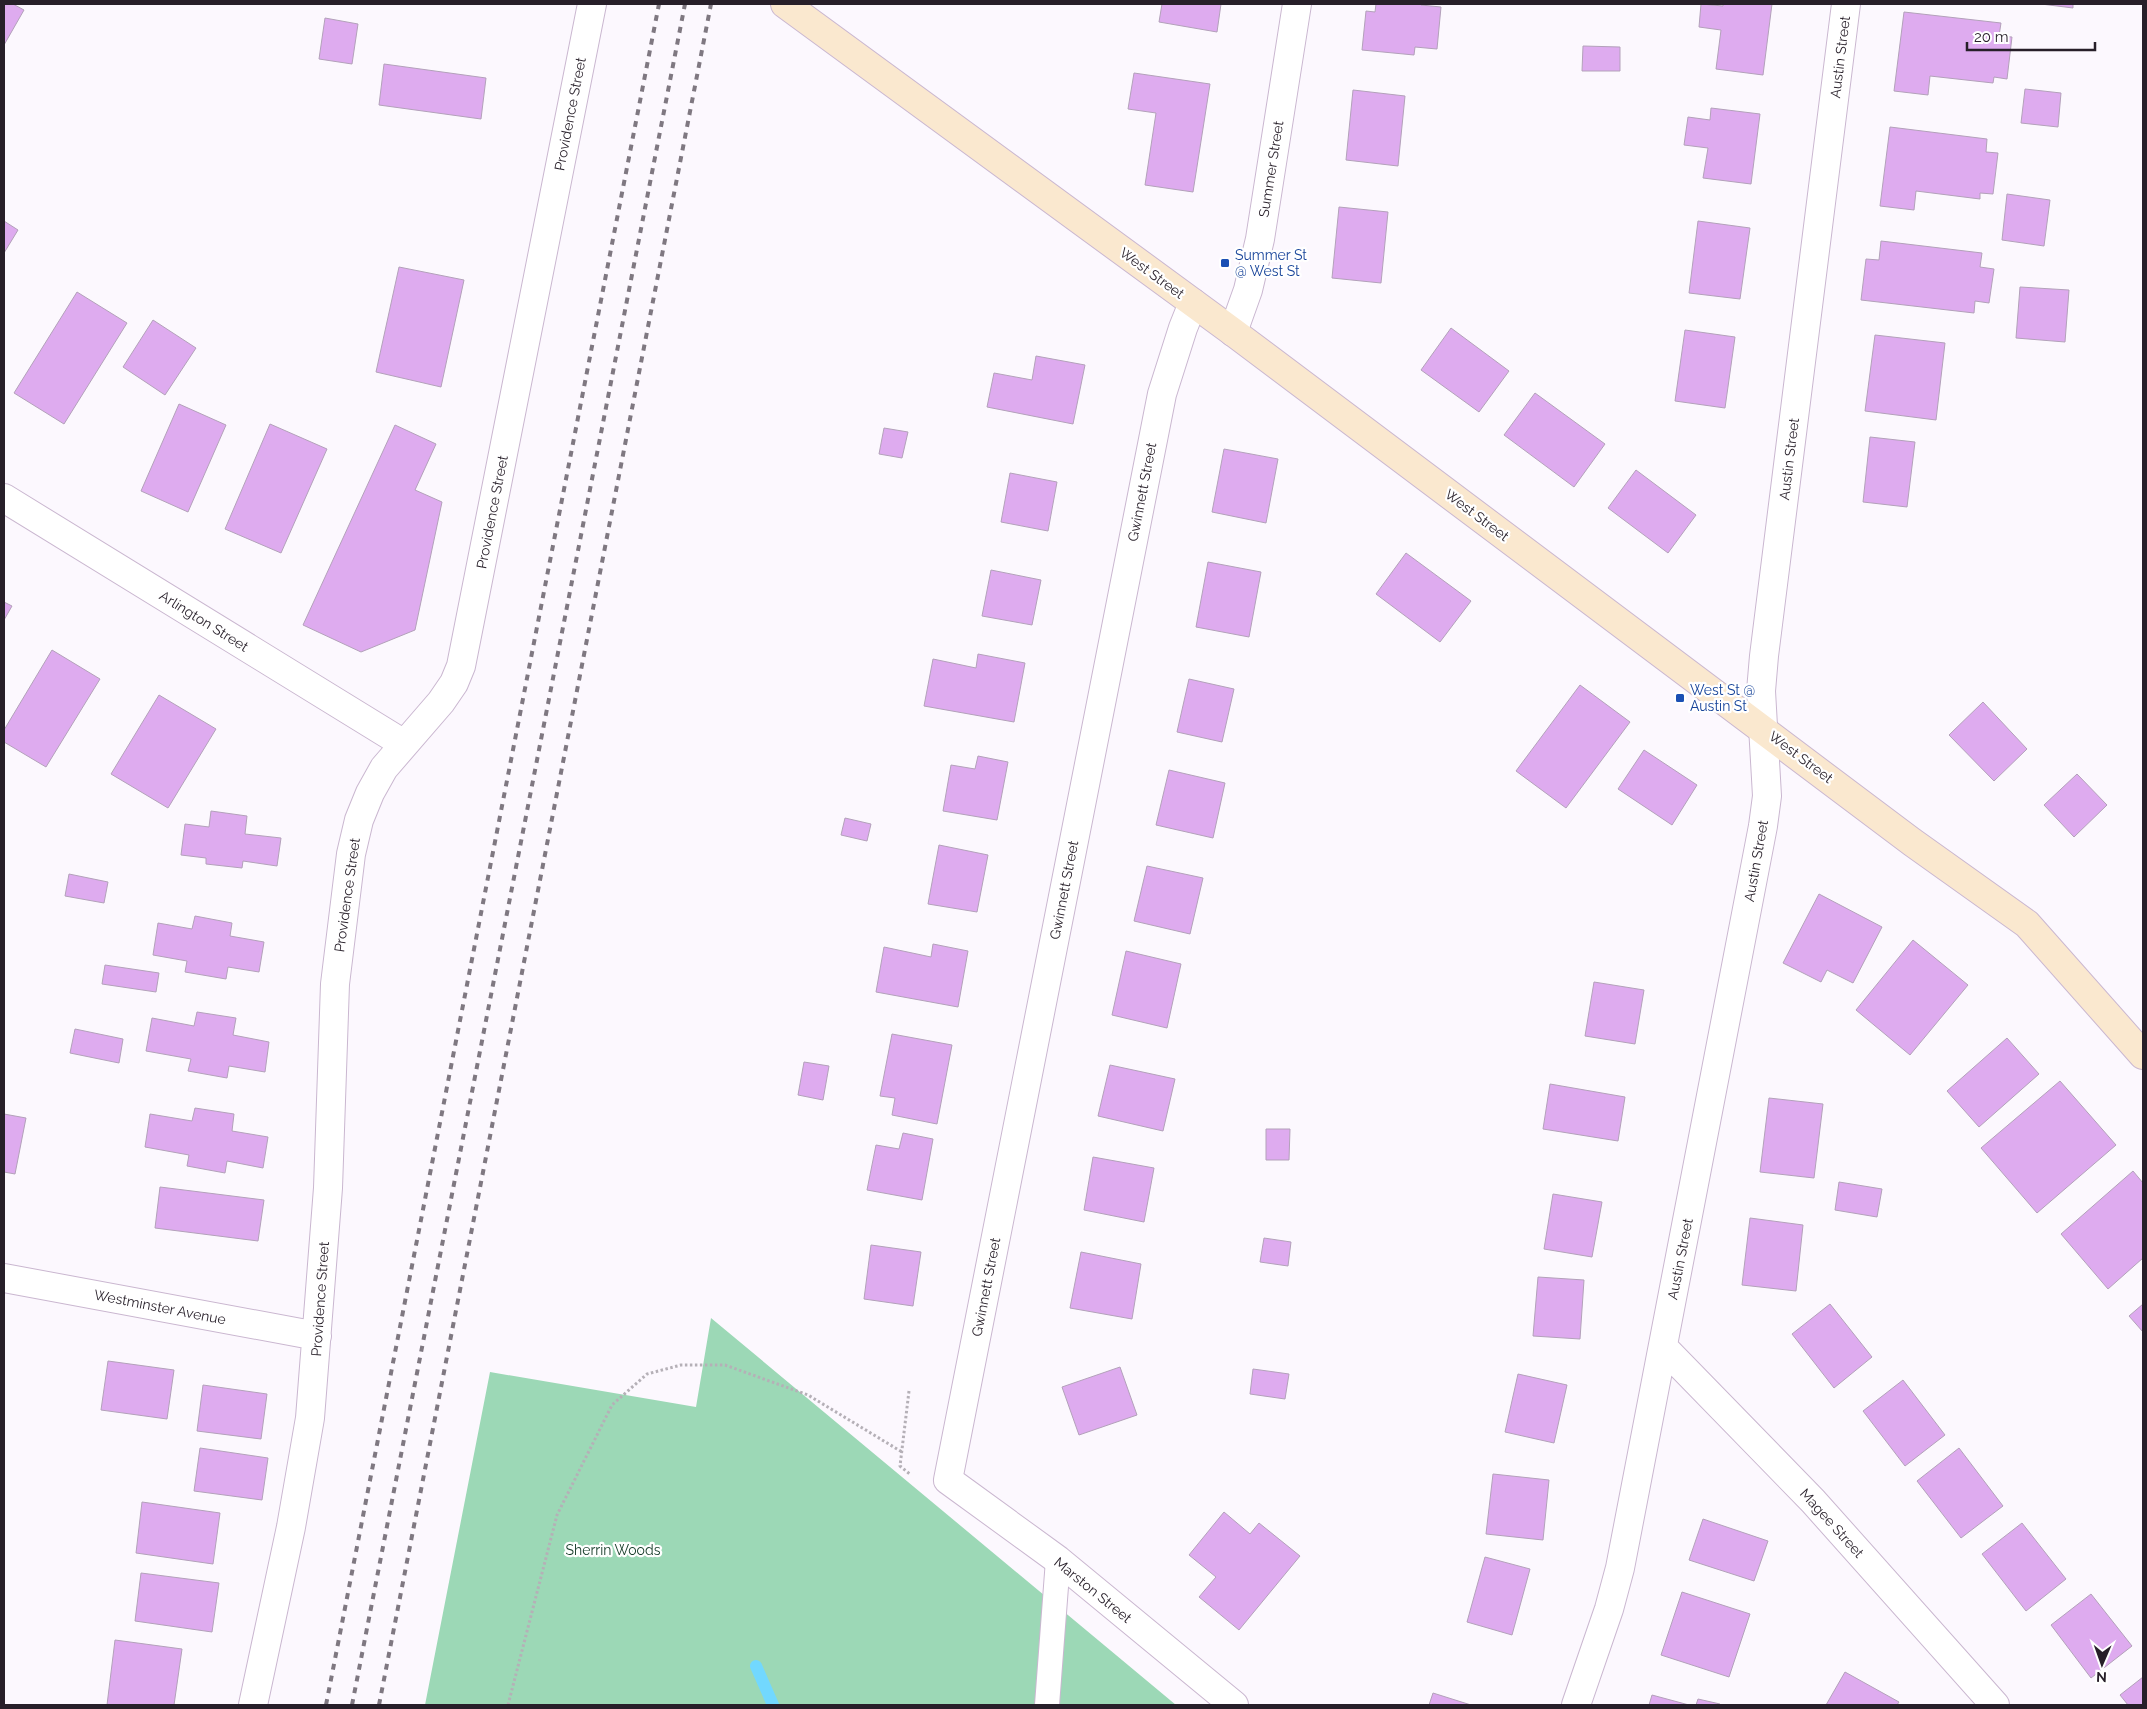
<svg xmlns="http://www.w3.org/2000/svg" width="2147" height="1709" viewBox="0 0 2147 1709" font-family="Raleway,sans-serif">
	<style>
		.green { fill: #9cd8b6 }
		.lines { fill: none; stroke-linecap: round; stroke-linejoin: round }
		.stream { stroke: #72d8fe; stroke-width: 12 }
		.building { fill: #deabef; stroke: #b3a1ba }
		.lane-casing { stroke: #cab7d0; stroke-width: 26 }
		.street-casing { stroke: #cab7d0; stroke-width: 30 }
		.secondary-casing { stroke: #cab7d0; stroke-width: 30 }
		.path { stroke: #b5b0b7; stroke-width: 3; stroke-dasharray: 2.5 2.5; stroke-linecap: butt }
		.lane { stroke: #fff; stroke-width: 24 }
		.street { stroke: #fff; stroke-width: 28 }
		.secondary { stroke: #fae8cf; stroke-width: 28 }
		.rail { stroke: #7f7881; stroke-width: 4; stroke-dasharray: 6 6; stroke-linecap: butt }
		.transit-dot { fill: #1a4fb4; stroke: #fff; stroke-width: 2 }
		.labels { text-anchor: middle; stroke-width: 4.5; stroke-linejoin: round; paint-order: stroke }
		.street-label { font-size: 14px; fill: #271f29; stroke: #fff }
		.transit-label { font-size: 14px; fill: #164399; stroke: #fff; text-anchor: start }
		.park-label { font-size: 14px; fill: #153b28; stroke: #fff }
	</style>
	<rect width="100%" height="100%" fill="#fcf8fe"/>
	<path class="green" d="M 711,1318 L 1176,1705 L 425,1705 L 490,1372 L 696,1407 Z"/>
	<g class="lines">
		<path class="stream" d="M 756,1666 L 773,1705"/>
	</g>
	<path class="building" d="M 4,4 L 13,4 L 24,10 L 4,45 Z
		M 1162,4 L 1221,4 L 1217,32 L 1159,22 Z
		M 1376,4 L 1421,4 L 1421,5 L 1441,7 L 1437,49 L 1415,47 L 1414,55 L 1362,50 L 1366,11 L 1375,12 Z
		M 1701,4 L 1723,6 L 1723,4 L 1772,4 L 1763,75 L 1716,69 L 1721,30 L 1699,27 Z
		M 2041,4 L 2073,4 L 2073,8 Z
		M 1904,12 L 2001,23 L 1999,36 L 2012,37 L 2007,79 L 1994,77 L 1993,83 L 1930,76 L 1928,95 L 1894,91 Z
		M 325,18 L 358,24 L 352,64 L 319,59 Z
		M 1583,46 L 1620,47 L 1620,71 L 1582,71 Z
		M 384,64 L 486,78 L 481,119 L 379,105 Z
		M 1134,73 L 1210,84 L 1193,192 L 1145,185 L 1156,113 L 1128,109 Z
		M 2025,89 L 2061,93 L 2058,127 L 2021,123 Z
		M 1353,90 L 1405,96 L 1398,166 L 1346,160 Z
		M 1711,108 L 1760,114 L 1751,184 L 1703,178 L 1708,148 L 1684,145 L 1688,117 L 1710,120 Z
		M 1890,127 L 1987,139 L 1986,152 L 1998,153 L 1993,194 L 1980,193 L 1980,199 L 1916,191 L 1914,210 L 1880,206 Z
		M 2007,194 L 2050,200 L 2044,246 L 2002,240 Z
		M 1339,207 L 1388,212 L 1381,283 L 1332,278 Z
		M 4,221 L 18,230 L 4,253 Z
		M 1698,221 L 1750,228 L 1740,299 L 1689,293 Z
		M 1881,241 L 1982,253 L 1980,267 L 1994,269 L 1989,303 L 1975,301 L 1974,313 L 1861,300 L 1866,259 L 1879,260 Z
		M 399,267 L 464,280 L 441,387 L 376,372 Z
		M 2020,287 L 2069,290 L 2065,342 L 2016,338 Z
		M 77,292 L 127,323 L 64,424 L 14,393 Z
		M 153,320 L 196,348 L 165,395 L 123,367 Z
		M 1451,328 L 1509,371 L 1479,412 L 1421,370 Z
		M 1685,330 L 1735,337 L 1725,408 L 1675,401 Z
		M 1875,335 L 1945,343 L 1936,420 L 1865,411 Z
		M 1036,356 L 1085,365 L 1073,424 L 987,407 L 994,373 L 1032,380 Z
		M 1535,393 L 1605,444 L 1574,487 L 1504,435 Z
		M 179,404 L 226,425 L 188,512 L 141,491 Z
		M 270,424 L 327,449 L 281,553 L 225,529 Z
		M 395,425 L 436,444 L 415,490 L 442,502 L 415,630 L 361,652 L 303,625 Z
		M 884,428 L 908,432 L 902,458 L 879,454 Z
		M 1870,437 L 1915,442 L 1907,507 L 1863,502 Z
		M 1224,449 L 1278,459 L 1266,523 L 1212,512 Z
		M 1636,470 L 1696,515 L 1668,553 L 1608,508 Z
		M 1010,473 L 1057,482 L 1048,531 L 1001,522 Z
		M 1406,553 L 1471,601 L 1440,642 L 1376,594 Z
		M 1208,562 L 1261,572 L 1249,637 L 1196,627 Z
		M 991,570 L 1041,580 L 1032,625 L 982,616 Z
		M 4,602 L 12,606 L 4,620 Z
		M 52,650 L 100,679 L 46,767 L 4,742 L 4,730 Z
		M 978,654 L 1025,663 L 1014,722 L 924,706 L 933,659 L 976,668 Z
		M 1189,679 L 1234,689 L 1222,742 L 1177,732 Z
		M 1580,685 L 1630,722 L 1566,808 L 1516,771 Z
		M 159,695 L 216,729 L 168,808 L 111,774 Z
		M 1983,702 L 2027,749 L 1994,781 L 1949,735 Z
		M 1644,750 L 1697,785 L 1672,825 L 1618,789 Z
		M 978,756 L 1008,762 L 997,820 L 943,811 L 951,765 L 975,769 Z
		M 1169,770 L 1225,783 L 1213,838 L 1156,825 Z
		M 2077,774 L 2107,805 L 2074,837 L 2044,805 Z
		M 211,811 L 247,816 L 245,834 L 281,838 L 277,866 L 243,861 L 242,868 L 206,864 L 206,858 L 181,855 L 185,824 L 209,827 Z
		M 845,818 L 871,824 L 867,841 L 841,835 Z
		M 939,845 L 988,855 L 977,912 L 928,904 Z
		M 1147,866 L 1203,878 L 1190,934 L 1134,921 Z
		M 69,874 L 108,882 L 104,903 L 65,896 Z
		M 1819,894 L 1882,927 L 1853,983 L 1827,970 L 1821,982 L 1783,963 Z
		M 195,916 L 232,923 L 230,936 L 264,942 L 259,972 L 228,967 L 226,979 L 185,972 L 187,961 L 153,955 L 158,923 L 192,929 Z
		M 1913,940 L 1968,985 L 1910,1055 L 1856,1010 Z
		M 933,944 L 968,951 L 958,1007 L 876,992 L 884,947 L 931,957 Z
		M 1126,951 L 1181,964 L 1167,1028 L 1112,1015 Z
		M 105,965 L 159,973 L 156,992 L 102,984 Z
		M 1594,982 L 1644,990 L 1635,1044 L 1585,1036 Z
		M 197,1012 L 236,1018 L 233,1035 L 269,1042 L 265,1072 L 229,1066 L 227,1078 L 188,1071 L 191,1059 L 146,1051 L 152,1018 L 194,1026 Z
		M 75,1029 L 123,1039 L 119,1063 L 70,1053 Z
		M 892,1034 L 952,1045 L 937,1124 L 892,1115 L 895,1098 L 880,1096 Z
		M 2007,1038 L 2039,1074 L 1979,1127 L 1947,1091 Z
		M 804,1062 L 829,1066 L 823,1100 L 798,1095 Z
		M 1110,1065 L 1175,1079 L 1163,1131 L 1098,1116 Z
		M 2060,1081 L 2116,1145 L 2037,1213 L 1981,1148 Z
		M 1550,1084 L 1625,1097 L 1618,1141 L 1543,1129 Z
		M 1769,1098 L 1823,1104 L 1814,1178 L 1760,1172 Z
		M 195,1108 L 234,1114 L 232,1131 L 268,1137 L 263,1168 L 227,1161 L 225,1173 L 187,1166 L 189,1155 L 145,1147 L 150,1114 L 192,1121 Z
		M 4,1114 L 26,1118 L 15,1174 L 4,1172 Z
		M 1266,1129 L 1290,1129 L 1289,1160 L 1266,1160 Z
		M 903,1133 L 933,1139 L 922,1200 L 867,1190 L 876,1145 L 899,1149 Z
		M 1093,1157 L 1154,1168 L 1144,1222 L 1084,1210 Z
		M 2133,1171 L 2143,1183 L 2143,1258 L 2108,1289 L 2061,1234 Z
		M 1839,1182 L 1882,1189 L 1877,1217 L 1835,1210 Z
		M 160,1187 L 264,1200 L 258,1241 L 155,1228 Z
		M 1553,1194 L 1602,1202 L 1592,1257 L 1544,1249 Z
		M 1750,1218 L 1803,1225 L 1796,1291 L 1742,1285 Z
		M 1264,1238 L 1291,1242 L 1288,1266 L 1260,1262 Z
		M 871,1245 L 921,1252 L 913,1306 L 864,1299 Z
		M 1081,1252 L 1141,1264 L 1132,1319 L 1070,1308 Z
		M 1538,1277 L 1584,1280 L 1580,1339 L 1533,1336 Z
		M 1830,1304 L 1872,1357 L 1834,1388 L 1792,1334 Z
		M 2143,1304 L 2143,1332 L 2129,1316 Z
		M 108,1361 L 174,1370 L 167,1419 L 101,1410 Z
		M 1120,1367 L 1137,1415 L 1079,1435 L 1062,1387 Z
		M 1253,1369 L 1289,1374 L 1285,1399 L 1250,1394 Z
		M 1518,1374 L 1567,1385 L 1554,1443 L 1505,1432 Z
		M 1903,1380 L 1945,1435 L 1905,1466 L 1863,1411 Z
		M 203,1385 L 267,1394 L 261,1439 L 197,1431 Z
		M 200,1448 L 268,1458 L 262,1500 L 194,1491 Z
		M 1959,1448 L 2003,1506 L 1961,1538 L 1917,1481 Z
		M 1493,1474 L 1549,1480 L 1543,1540 L 1486,1534 Z
		M 142,1502 L 220,1513 L 213,1564 L 136,1553 Z
		M 1224,1512 L 1250,1534 L 1259,1523 L 1300,1556 L 1239,1630 L 1199,1597 L 1216,1577 L 1189,1555 Z
		M 1703,1519 L 1768,1541 L 1754,1581 L 1689,1560 Z
		M 2022,1523 L 2066,1579 L 2026,1611 L 1982,1554 Z
		M 1485,1557 L 1530,1569 L 1512,1635 L 1467,1622 Z
		M 141,1573 L 219,1583 L 212,1632 L 135,1621 Z
		M 1682,1592 L 1750,1614 L 1729,1677 L 1661,1655 Z
		M 2091,1594 L 2132,1646 L 2091,1678 L 2051,1625 Z
		M 115,1640 L 182,1649 L 174,1705 L 107,1705 Z
		M 1845,1672 L 1899,1702 L 1897,1705 L 1826,1705 Z
		M 2143,1677 L 2143,1705 L 2128,1705 L 2120,1695 Z
		M 1433,1693 L 1471,1705 L 1429,1705 Z
		M 1652,1695 L 1689,1705 L 1649,1705 Z
		M 1698,1699 L 1720,1704 L 1719,1705 L 1696,1705 Z"/>
	<g class="lines">
		<defs>
			<path id="lane" d="M 1047,1705 L 1058,1560"/>
			<path id="street" d="M 1193,303 L 1183,328 L 1162,394 L 948,1480 L 1058,1560 L 1234,1705
				M 1233,332 L 1248,290 L 1260,239 L 1297,4
				M 4,498 L 404,744
				M 4,1278 L 317,1336
				M 1663,1347 L 1813,1501 L 1995,1705
				M 253,1705 L 291,1527 L 310,1418 L 328,1188 L 335,984 L 351,854 L 359,820 L 370,793 L 384,768 L 441,702 L 454,683 L 461,666 L 592,4
				M 1576,1705 L 1609,1609 L 1620,1568 L 1763,826 L 1767,796 L 1761,691 L 1764,656 L 1846,4"/>
			<path id="secondary" d="M 785,4 L 1233,332 L 1912,842 L 2027,924 L 2143,1055"/>
		</defs>
		<use href="#lane" class="lane-casing"/>
		<use href="#street" class="street-casing"/>
		<use href="#secondary" class="secondary-casing"/>
		<path class="path" d="M 909,1391 L 900,1466 L 911,1475
			M 508,1705 L 557,1515 L 612,1405 L 647,1374 L 681,1365 L 725,1365 L 808,1395 L 902,1452"/>
		<use href="#lane" class="lane"/>
		<use href="#street" class="street"/>
		<use href="#secondary" class="secondary"/>
		<path class="rail" d="M 326,1705 L 659,4
			M 352,1705 L 685,4
			M 379,1705 L 711,4"/>
	</g>
	<g class="transit-dot">
		<rect x="1220" y="258" width="10" height="10" rx="2.5"/>
		<rect x="1675" y="693" width="10" height="10" rx="2.5"/>
	</g>
	<g class="labels">
		<g class="street-label">
			<text transform="translate(1840 57) rotate(-83)" y="5">Austin Street</text>
			<text transform="translate(570 114) rotate(-79)" y="5">Providence Street</text>
			<text transform="translate(1271 169) rotate(-81)" y="5">Summer Street</text>
			<text transform="translate(1152 273) rotate(36)" y="5">West Street</text>
			<text transform="translate(1789 459) rotate(-83)" y="5">Austin Street</text>
			<text transform="translate(1142 492) rotate(-79)" y="5">Gwinnett Street</text>
			<text transform="translate(492 512) rotate(-79)" y="5">Providence Street</text>
			<text transform="translate(1477 515) rotate(37)" y="5">West Street</text>
			<text transform="translate(204 621) rotate(32)" y="5">Arlington Street</text>
			<text transform="translate(1801 757) rotate(37)" y="5">West Street</text>
			<text transform="translate(1756 861) rotate(-80)" y="5">Austin Street</text>
			<text transform="translate(1064 890) rotate(-79)" y="5">Gwinnett Street</text>
			<text transform="translate(347 895) rotate(-82)" y="5">Providence Street</text>
			<text transform="translate(1680 1259) rotate(-79)" y="5">Austin Street</text>
			<text transform="translate(986 1287) rotate(-79)" y="5">Gwinnett Street</text>
			<text transform="translate(320 1299) rotate(-86)" y="5">Providence Street</text>
			<text transform="translate(160 1307) rotate(11)" y="5">Westminster Avenue</text>
			<text transform="translate(1832 1523) rotate(48)" y="5">Magee Street</text>
			<text transform="translate(1093 1590) rotate(39)" y="5">Marston Street</text>
		</g>
		<g class="transit-label">
			<text x="1235" y="260">Summer St<tspan x="1235" dy="16">@ West St</tspan></text>
			<text x="1690" y="695">West St @<tspan x="1690" dy="16">Austin St</tspan></text>
		</g>
		<g class="park-label">
			<text x="613" y="1555">Sherrin Woods</text>
		</g>
	</g>
	<rect width="2147" height="1709" fill="none" stroke="#271f29" stroke-width="10"/>
	<g transform="translate(2102 1664) rotate(182)" stroke="#ffffff" stroke-width="4" paint-order="stroke">
	<path d="M0-4L9 19L0 12L-9 19Z" fill="#271f29"/>
	<text y="-8" font-size="14" font-weight="bold" text-anchor="middle" fill="#271f29">N</text>
	</g>
	<path d="M1967 42v8h128v-8" fill="none" stroke="#271f29" stroke-width="2.5"/>
	<text x="1974" y="42" font-size="15" fill="#271f29" stroke="#ffffff" stroke-width="4" paint-order="stroke">20 m</text>
</svg>
